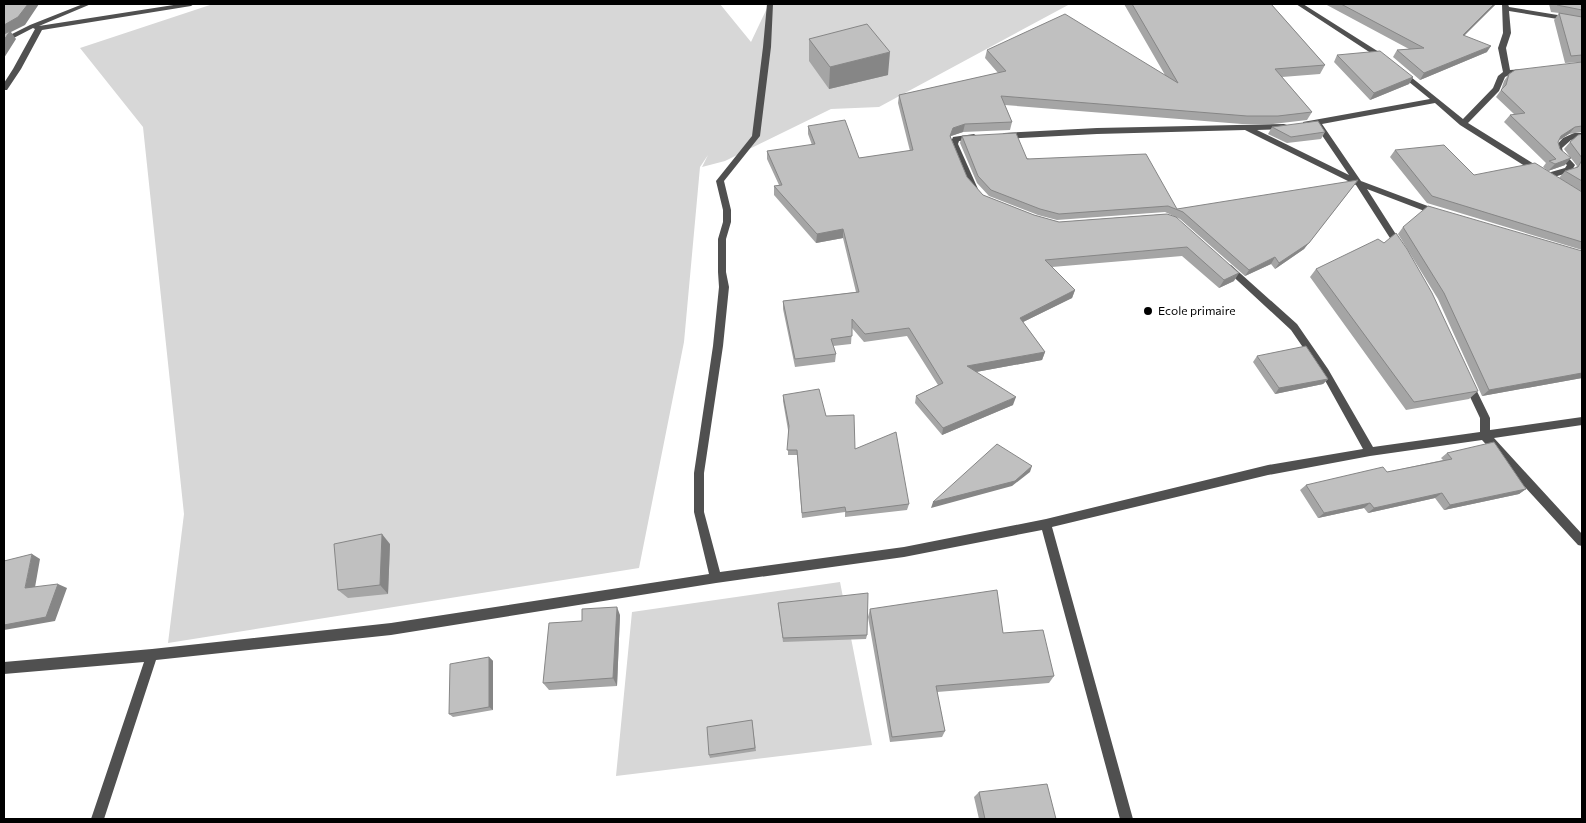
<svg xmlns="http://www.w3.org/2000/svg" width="1586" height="823" viewBox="0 0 1586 823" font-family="Commissioner,sans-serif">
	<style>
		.green { fill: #d7d7d7 }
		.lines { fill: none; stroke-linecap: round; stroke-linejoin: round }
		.minor { fill: #505050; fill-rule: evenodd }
		.wall { fill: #a5a5a5 }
		.shaded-wall { fill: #868686 }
		.building { fill: #c0c0c0; stroke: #868686 }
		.poi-dot { fill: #000; stroke: #fff; stroke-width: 2 }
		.labels { text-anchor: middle; stroke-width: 5; stroke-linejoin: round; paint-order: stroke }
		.poi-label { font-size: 12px; fill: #000; stroke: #fff; text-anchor: start }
	</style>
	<rect width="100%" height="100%" fill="#fff"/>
	<path class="green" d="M 213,4 L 720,4 L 751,42 L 769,4 L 1070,4 L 879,107 L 831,109 L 725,161 L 702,167 L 708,155 L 700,167 L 684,342 L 639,568 L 168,643 L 184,514 L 143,127 L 80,48 Z
		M 840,582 L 872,745 L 616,776 L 632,612 Z"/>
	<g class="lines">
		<path class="minor" d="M 83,4 L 91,4 L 39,26 L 180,4 L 194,4 L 191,6 L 42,30 L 21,69 L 7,90 L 4,90 L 4,83 L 13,69 L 35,29 L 33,28 L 4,43 L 4,38 L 30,25 Z
			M 767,4 L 773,4 L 771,47 L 760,136 L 724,181 L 731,210 L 731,222 L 726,239 L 726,272 L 729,287 L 723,346 L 704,473 L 704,512 L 720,572 L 904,547 L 1046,519 L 1268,465 L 1363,449 L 1322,375 L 1291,330 L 1225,269 L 1224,267 L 1228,264 L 1231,265 L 1297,324 L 1328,369 L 1373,447 L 1480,432 L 1480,418 L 1463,382 L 1465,379 L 1471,379 L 1490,418 L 1490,430 L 1582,417 L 1582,425 L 1494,438 L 1582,534 L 1582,546 L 1578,545 L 1482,440 L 1370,456 L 1268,475 L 1052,527 L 1133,819 L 1120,819 L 1042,530 L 904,557 L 716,583 L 391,635 L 156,660 L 104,819 L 91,819 L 144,662 L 4,674 L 4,662 L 152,649 L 391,623 L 709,574 L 694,512 L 694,473 L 713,346 L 719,287 L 718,272 L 718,239 L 723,222 L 723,210 L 716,181 L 752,136 L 763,47 Z
			M 1296,4 L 1303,4 L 1390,59 L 1383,61 Z
			M 1502,4 L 1508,4 L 1509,7 L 1582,19 L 1582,23 L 1509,11 L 1511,33 L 1506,48 L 1510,70 L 1525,69 L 1529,71 L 1528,73 L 1509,75 L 1505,77 L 1499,91 L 1468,123 L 1542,169 L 1542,173 L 1536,173 L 1460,125 L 1435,103 L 1322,124 L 1361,181 L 1441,211 L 1441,215 L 1435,215 L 1367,189 L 1404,247 L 1400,250 L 1397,249 L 1356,185 L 1245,130 L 1097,134 L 1004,139 L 1000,136 L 1004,133 L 1097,128 L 1284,124 L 1287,125 L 1287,129 L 1257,130 L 1349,175 L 1315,125 L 1303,126 L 1303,122 L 1430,99 L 1398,73 L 1398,69 L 1401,69 L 1463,119 L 1493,88 L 1498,76 L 1503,72 L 1498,48 L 1503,33 Z
			M 1574,133 L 1582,133 L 1582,137 L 1571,140 L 1562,148 L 1563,152 L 1575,165 L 1571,172 L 1547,179 L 1544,178 L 1544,174 L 1565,168 L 1567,165 L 1556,155 L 1554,148 L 1563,138 Z
			M 974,134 L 978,137 L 977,139 L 959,141 L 958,144 L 978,189 L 974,192 L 970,189 L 950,144 L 953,137 Z"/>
	</g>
	<path class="wall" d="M 1124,4 L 1271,4 L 1325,65 L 1320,74 L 1282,77 L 1312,112 L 1307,120 L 1273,124 L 1242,124 L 1005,105 L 1012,122 L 1010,130 L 963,132 L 951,136 L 951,138 L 967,177 L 983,195 L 1034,215 L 1059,222 L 1167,214 L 1234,281 L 1219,288 L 1182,256 L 1052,267 L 1075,290 L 1072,298 L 1023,322 L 1045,352 L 1042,360 L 976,372 L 1013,405 L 942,435 L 915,403 L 916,396 L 938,385 L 907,336 L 864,342 L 852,328 L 851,344 L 833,346 L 836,354 L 835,362 L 795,367 L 783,309 L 783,301 L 856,292 L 843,238 L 816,243 L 774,195 L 774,186 L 779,185 L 767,159 L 767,151 L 812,145 L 808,134 L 808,126 L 859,158 L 910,151 L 898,103 L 899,95 L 998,73 L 985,58 L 987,50 L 1165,75 Z
		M 1325,4 L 1496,4 L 1464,35 L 1487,52 L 1420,80 L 1393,57 L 1397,50 L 1409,49 Z
		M 1549,4 L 1582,4 L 1582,62 L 1565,63 L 1554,20 L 1559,13 L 1551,12 Z
		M 809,39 L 888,75 L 829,89 L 809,61 Z
		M 1337,55 L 1413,77 L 1409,84 L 1370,100 L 1334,62 Z
		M 1582,62 L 1582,132 L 1569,134 L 1559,140 L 1558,142 L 1565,165 L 1548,171 L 1543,167 L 1546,163 L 1504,122 L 1510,115 L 1514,114 L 1496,97 L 1501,90 L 1504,81 L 1509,74 Z
		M 1272,127 L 1325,132 L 1321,139 L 1287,143 L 1268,134 Z
		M 1582,134 L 1582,192 L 1559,178 L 1565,171 L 1575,168 L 1577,166 L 1564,149 L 1570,142 Z
		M 962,136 L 1177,209 L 1353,186 L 1304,249 L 1275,269 L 1271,264 L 1245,276 L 1180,219 L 1165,212 L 1057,220 L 1038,215 L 989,196 L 977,183 L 960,143 Z
		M 1395,150 L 1474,175 L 1582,192 L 1582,250 L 1427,203 L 1390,157 Z
		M 1403,227 L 1582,251 L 1582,378 L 1482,396 L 1438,299 L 1398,234 Z
		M 1384,243 L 1478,391 L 1469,399 L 1406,410 L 1310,277 L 1316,269 Z
		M 1257,356 L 1328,379 L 1323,384 L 1275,394 L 1253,362 Z
		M 783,395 L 826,416 L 855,449 L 909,504 L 907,510 L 845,517 L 845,512 L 802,518 L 797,455 L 788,455 L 788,430 L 783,401 Z
		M 1447,453 L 1526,489 L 1519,494 L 1444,510 L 1435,498 L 1368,513 L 1364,508 L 1318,518 L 1300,490 L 1306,485 L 1387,472 L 1443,460 L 1441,458 Z
		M 390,544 L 388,594 L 348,598 L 338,590 Z
		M 778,603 L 867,635 L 866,639 L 783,642 Z
		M 870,609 L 1003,633 L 1054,676 L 1049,683 L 937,692 L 945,731 L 942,737 L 890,742 L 868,617 Z
		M 620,615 L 617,686 L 549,690 L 543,683 Z
		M 489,657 L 493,661 L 493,710 L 453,717 L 449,714 Z
		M 752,720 L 756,751 L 710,758 L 709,755 Z
		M 979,792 L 1056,819 L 979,819 L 974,797 Z"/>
	<path class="shaded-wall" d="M 28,4 L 39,4 L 25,25 L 11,32 L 16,39 L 4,58 L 4,25 Z
		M 1494,4 L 1496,4 L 1458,42 L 1463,35 Z
		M 1491,46 L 1487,52 L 1420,80 L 1424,73 Z
		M 890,52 L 888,75 L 829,89 L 830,67 Z
		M 1413,77 L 1409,84 L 1370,100 L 1374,93 Z
		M 965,124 L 963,132 L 951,136 L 948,145 L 950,136 L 953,128 Z
		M 1575,127 L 1569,134 L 1555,143 L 1561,136 Z
		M 1571,158 L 1565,165 L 1548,171 L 1555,164 Z
		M 1358,180 L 1304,249 L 1275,269 L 1279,263 Z
		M 843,229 L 843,238 L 816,243 L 817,234 Z
		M 1275,257 L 1271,264 L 1245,276 L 1249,270 Z
		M 1239,273 L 1234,281 L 1219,288 L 1224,280 Z
		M 1075,290 L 1072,298 L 1017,325 L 1020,318 Z
		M 1045,352 L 1042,360 L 965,374 L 967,366 Z
		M 1582,373 L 1582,378 L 1482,396 L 1489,390 Z
		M 1328,379 L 1323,384 L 1275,394 L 1279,388 Z
		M 1016,397 L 1013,405 L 942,435 L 943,428 Z
		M 1032,466 L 1030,472 L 1012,486 L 931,508 L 933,502 Z
		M 1526,489 L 1519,494 L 1444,510 L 1450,505 Z
		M 1442,493 L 1435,498 L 1368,513 L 1374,508 Z
		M 1370,503 L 1364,508 L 1318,518 L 1324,513 Z
		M 382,534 L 390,544 L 388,594 L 380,585 Z
		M 32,554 L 40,559 L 34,593 L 25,588 Z
		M 58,584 L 67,588 L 55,621 L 4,630 L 4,625 Z
		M 617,607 L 620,615 L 617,686 L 613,678 Z
		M 489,657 L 493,661 L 493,710 L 489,707 Z"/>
	<path class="building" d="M 4,4 L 28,4 L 18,17 L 4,25 Z
		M 1132,4 L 1271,4 L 1325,65 L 1275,69 L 1312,112 L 1278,116 L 1247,116 L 1001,96 L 1012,122 L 965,124 L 953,128 L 950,136 L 967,177 L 983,195 L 1034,215 L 1059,222 L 1167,214 L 1176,217 L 1239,273 L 1224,280 L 1187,247 L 1045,260 L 1075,290 L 1020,318 L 1045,352 L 967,366 L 1016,397 L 943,428 L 916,396 L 943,383 L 909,328 L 865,334 L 852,319 L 852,336 L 831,339 L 836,354 L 795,359 L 783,301 L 859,292 L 843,229 L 817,234 L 774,186 L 782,185 L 767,151 L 815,144 L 808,126 L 845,120 L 859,158 L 913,150 L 899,95 L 1006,71 L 987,50 L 1065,14 L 1178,83 Z
		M 1341,4 L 1494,4 L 1463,35 L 1491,46 L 1424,73 L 1397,50 L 1424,48 Z
		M 1556,4 L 1582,4 L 1582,10 L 1557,5 Z
		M 1559,13 L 1582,17 L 1582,55 L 1571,56 Z
		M 867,24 L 890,52 L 830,67 L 809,39 Z
		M 10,31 L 4,40 L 4,34 Z
		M 1380,51 L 1413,77 L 1374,93 L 1337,55 Z
		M 1582,62 L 1582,126 L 1575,127 L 1561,136 L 1558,142 L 1560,149 L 1571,158 L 1555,164 L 1549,161 L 1556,159 L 1510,115 L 1525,113 L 1501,90 L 1506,85 L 1509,74 L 1515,70 Z
		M 1318,121 L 1325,132 L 1291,137 L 1272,127 Z
		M 1016,133 L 1027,159 L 1146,154 L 1177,209 L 1358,180 L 1309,243 L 1279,263 L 1275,257 L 1249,270 L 1183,212 L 1168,206 L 1059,214 L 1040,209 L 991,190 L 978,176 L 962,136 Z
		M 1582,134 L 1582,158 L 1570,142 L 1578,135 Z
		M 1444,145 L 1474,175 L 1535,163 L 1582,192 L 1582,242 L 1432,196 L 1395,150 Z
		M 1582,160 L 1582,181 L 1565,171 L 1578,167 Z
		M 1428,206 L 1582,251 L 1582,373 L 1489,390 L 1444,293 L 1403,227 Z
		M 1396,233 L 1407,249 L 1432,293 L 1478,391 L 1414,402 L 1316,269 L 1378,239 L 1384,243 Z
		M 1306,346 L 1328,379 L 1279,388 L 1257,356 Z
		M 819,389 L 826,416 L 854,415 L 855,449 L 896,432 L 909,504 L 846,512 L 845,507 L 802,513 L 797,450 L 787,450 L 789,426 L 783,395 Z
		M 1494,442 L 1526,489 L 1450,505 L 1442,493 L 1374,508 L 1370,503 L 1324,513 L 1306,485 L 1383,467 L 1387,472 L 1452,459 L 1447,453 Z
		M 997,444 L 1032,466 L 1015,481 L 933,502 Z
		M 382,534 L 380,585 L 338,590 L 334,544 Z
		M 32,554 L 25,588 L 58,584 L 46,617 L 4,625 L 4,561 Z
		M 997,590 L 1003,633 L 1043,630 L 1054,676 L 936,686 L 945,731 L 892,737 L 870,609 Z
		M 868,593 L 867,635 L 783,638 L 778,603 Z
		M 617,607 L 613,678 L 543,683 L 549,623 L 582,621 L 582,609 Z
		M 489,657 L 489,707 L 449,714 L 450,664 Z
		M 752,720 L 755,748 L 709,755 L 707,727 Z
		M 1047,784 L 1056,819 L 985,819 L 979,792 Z"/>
	<circle class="poi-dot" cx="1148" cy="311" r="5"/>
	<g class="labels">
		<g class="poi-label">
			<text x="1158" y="315">Ecole primaire</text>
		</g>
	</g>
	<rect width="1586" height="823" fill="none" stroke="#000000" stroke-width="10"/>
</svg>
